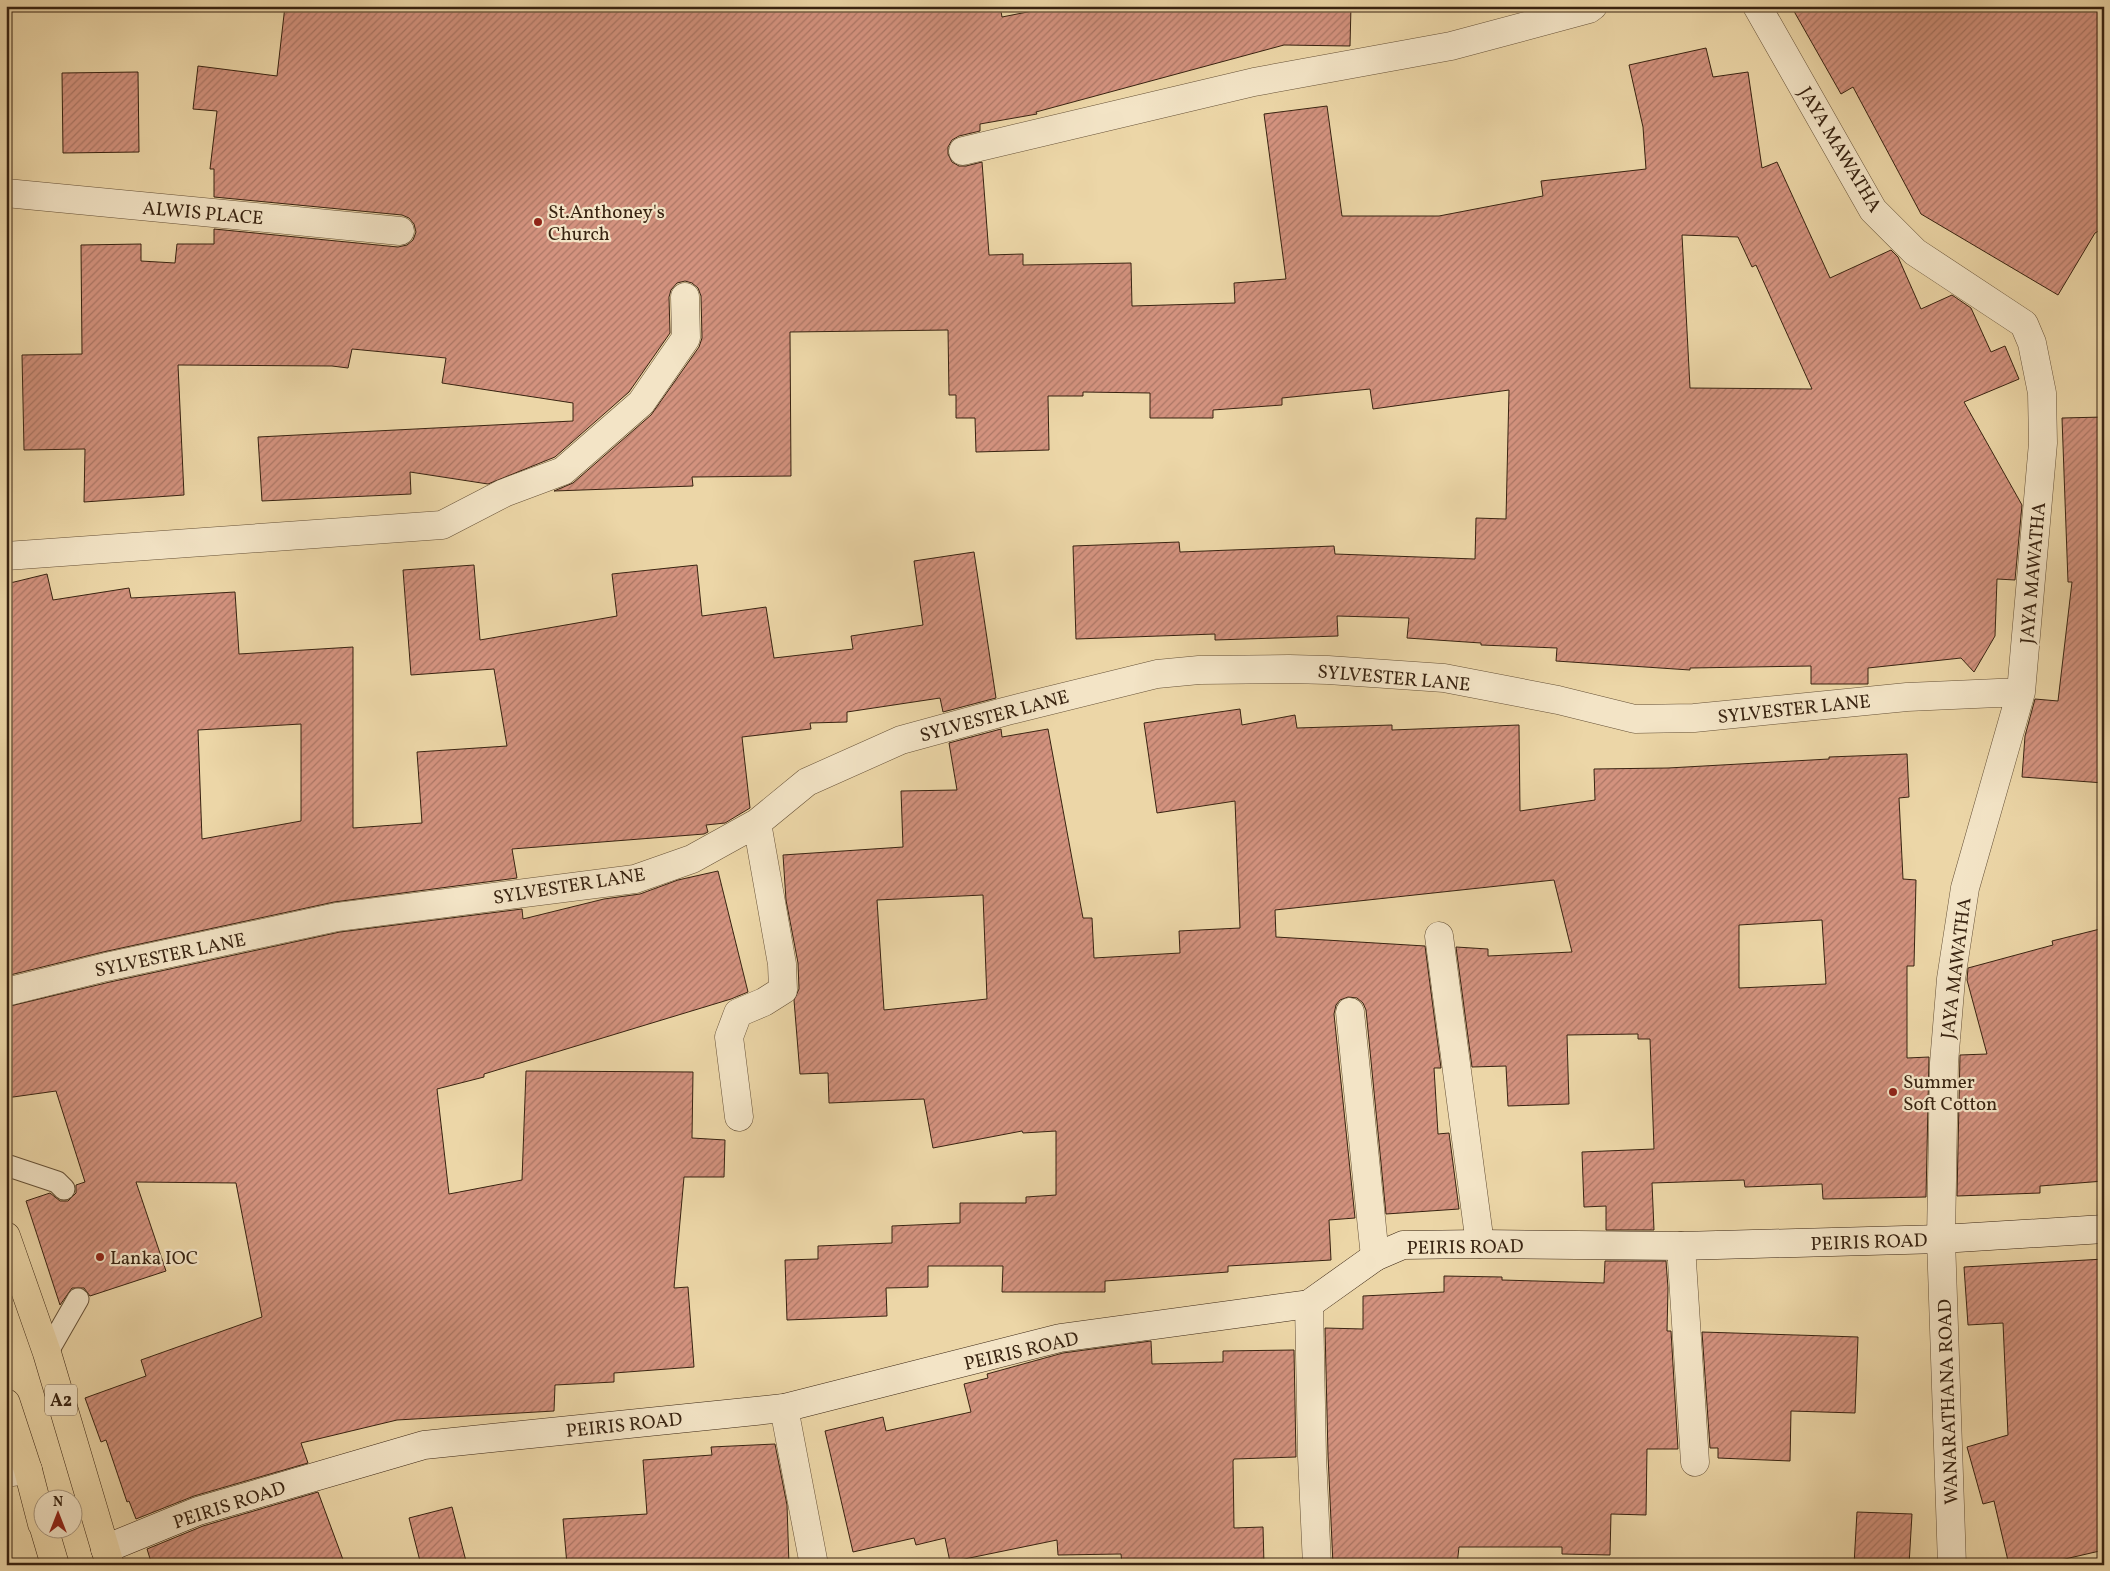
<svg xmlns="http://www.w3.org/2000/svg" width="2110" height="1571" viewBox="0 0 2110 1571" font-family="Vollkorn,serif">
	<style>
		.building { fill: url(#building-hatch); stroke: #382311; fill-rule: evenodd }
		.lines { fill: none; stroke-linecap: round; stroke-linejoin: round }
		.lane-casing { stroke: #655036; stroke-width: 23 }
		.street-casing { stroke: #655036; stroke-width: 29 }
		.secondary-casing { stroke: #382311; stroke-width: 29 }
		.highway-casing { stroke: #382311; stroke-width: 29 }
		.lane { stroke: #f3e4c6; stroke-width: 21 }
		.street { stroke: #f3e4c6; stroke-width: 28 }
		.secondary { stroke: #f3e4c6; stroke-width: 28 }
		.highway { stroke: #ecd6a7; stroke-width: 28 }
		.poi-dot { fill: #8f2418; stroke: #f3e4c6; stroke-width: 2 }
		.labels { text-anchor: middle; stroke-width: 4.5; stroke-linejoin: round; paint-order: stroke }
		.shield { fill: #f3e4c6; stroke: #705d47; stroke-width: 1 }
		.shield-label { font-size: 18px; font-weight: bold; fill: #382311 }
		.street-label { font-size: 19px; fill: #382311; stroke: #f3e4c6 }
		.poi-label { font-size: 19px; fill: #382311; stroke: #f3e4c6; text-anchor: start }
	</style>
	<defs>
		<pattern id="building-hatch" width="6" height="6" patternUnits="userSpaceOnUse" patternTransform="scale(1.25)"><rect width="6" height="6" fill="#d3927e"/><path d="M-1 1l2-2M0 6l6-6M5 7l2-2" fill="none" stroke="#ac7766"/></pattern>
	</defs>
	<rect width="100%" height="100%" fill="#ecd6a7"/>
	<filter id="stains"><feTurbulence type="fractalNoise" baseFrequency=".004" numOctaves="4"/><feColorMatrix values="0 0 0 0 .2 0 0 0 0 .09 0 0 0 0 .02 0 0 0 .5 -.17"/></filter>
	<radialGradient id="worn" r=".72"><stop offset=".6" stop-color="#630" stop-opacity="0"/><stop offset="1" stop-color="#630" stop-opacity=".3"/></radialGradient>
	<path class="building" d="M 285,6 L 1000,6 L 1002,17 L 1058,6 L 1351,6 L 1350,46 L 1284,45 L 1036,112 L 1037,114 L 980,124 L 980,131 L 959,136 L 952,140 L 948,147 L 948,154 L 952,162 L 959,166 L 966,166 L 982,162 L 989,255 L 1023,254 L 1023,265 L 1131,263 L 1132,306 L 1235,303 L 1234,283 L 1286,279 L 1264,114 L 1327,106 L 1342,216 L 1439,216 L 1543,196 L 1541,181 L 1646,169 L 1643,127 L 1629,65 L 1706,48 L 1713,77 L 1748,72 L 1762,168 L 1777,162 L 1830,278 L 1891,250 L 1898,257 L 1921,309 L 1952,295 L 1971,308 L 1991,352 L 2005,346 L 2019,379 L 1964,402 L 2022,505 L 2015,580 L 1997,579 L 1995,636 L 1974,672 L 1961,658 L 1868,668 L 1868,684 L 1811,684 L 1811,666 L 1690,668 L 1690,670 L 1556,661 L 1557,648 L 1481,645 L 1481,643 L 1407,638 L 1409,618 L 1337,616 L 1338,636 L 1215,640 L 1215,634 L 1076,639 L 1073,546 L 1179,542 L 1180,552 L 1334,546 L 1335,554 L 1475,559 L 1476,518 L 1506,519 L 1509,390 L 1373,409 L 1370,389 L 1282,398 L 1282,405 L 1213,410 L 1213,418 L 1150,418 L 1150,393 L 1083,392 L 1083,396 L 1048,396 L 1049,450 L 976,452 L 975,418 L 956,418 L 956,395 L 949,395 L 948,330 L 790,332 L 791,476 L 692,477 L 693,486 L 554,491 L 573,483 L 651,415 L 699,347 L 702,338 L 701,296 L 698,288 L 692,283 L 685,281 L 677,283 L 671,290 L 669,297 L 670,333 L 629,392 L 555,457 L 488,484 L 410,472 L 411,494 L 262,501 L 258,437 L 573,421 L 573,403 L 442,383 L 446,358 L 352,349 L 348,368 L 332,366 L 178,365 L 184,495 L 84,502 L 85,449 L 24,450 L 22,355 L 82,354 L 81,245 L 141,244 L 141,261 L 175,263 L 177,244 L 214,244 L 214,229 L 398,247 L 407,245 L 413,240 L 416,232 L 414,224 L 409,218 L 402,215 L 214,197 L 214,169 L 210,169 L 217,111 L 193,109 L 198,66 L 277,76 ZM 1682,235 L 1738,237 L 1752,267 L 1756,265 L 1812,389 L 1690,388 Z
		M 1791,6 L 2104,6 L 2104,228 L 2095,233 L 2058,295 L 1921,214 L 1853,87 L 1841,94 Z
		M 138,72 L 139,152 L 63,153 L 62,73 Z
		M 2104,417 L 2104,783 L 2022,777 L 2025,736 L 2035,699 L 2058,701 L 2072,582 L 2068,582 L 2062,418 Z
		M 974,552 L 996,698 L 943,712 L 940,698 L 847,712 L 847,722 L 810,723 L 811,729 L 742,737 L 750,808 L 725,823 L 706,825 L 708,832 L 704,834 L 512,849 L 517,878 L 334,902 L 103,952 L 6,976 L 6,584 L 47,574 L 53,600 L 129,588 L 131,598 L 235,592 L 239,654 L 353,647 L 353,828 L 422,823 L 417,752 L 507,746 L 494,669 L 411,675 L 403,570 L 474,565 L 480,640 L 617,616 L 612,574 L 697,565 L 702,616 L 766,607 L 774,658 L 853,649 L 851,636 L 923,625 L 914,561 ZM 301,724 L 301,821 L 202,839 L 198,730 Z
		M 1240,709 L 1242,725 L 1295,715 L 1297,728 L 1392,725 L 1392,730 L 1519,725 L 1520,811 L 1595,800 L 1594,769 L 1668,768 L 1829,759 L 1829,757 L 1907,754 L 1909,797 L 1899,798 L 1903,879 L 1916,880 L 1914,966 L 1907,966 L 1907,1058 L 1929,1057 L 1926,1197 L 1823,1199 L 1822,1184 L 1745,1187 L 1744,1180 L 1652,1183 L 1654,1230 L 1606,1230 L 1606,1206 L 1584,1207 L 1582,1152 L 1654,1149 L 1650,1039 L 1638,1039 L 1638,1034 L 1567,1035 L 1569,1104 L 1508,1106 L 1506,1066 L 1472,1067 L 1456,947 L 1488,949 L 1488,956 L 1572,952 L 1554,880 L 1275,910 L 1276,937 L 1425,946 L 1441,1068 L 1434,1068 L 1438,1134 L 1449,1133 L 1459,1209 L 1386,1214 L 1366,1010 L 1363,1003 L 1357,998 L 1348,997 L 1340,1000 L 1336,1005 L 1334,1014 L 1355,1218 L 1329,1220 L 1331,1260 L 1228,1266 L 1228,1272 L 1105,1281 L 1105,1292 L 1002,1292 L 1003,1266 L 928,1266 L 928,1287 L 886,1288 L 887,1316 L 787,1320 L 785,1260 L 818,1259 L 818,1246 L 892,1243 L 892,1226 L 960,1223 L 960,1203 L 1026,1203 L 1026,1197 L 1056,1195 L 1056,1131 L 1023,1133 L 1022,1131 L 933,1148 L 924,1099 L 829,1103 L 828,1073 L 800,1074 L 794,1000 L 799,989 L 798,963 L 786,900 L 783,855 L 903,847 L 901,791 L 957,790 L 949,743 L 1001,729 L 1002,737 L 1048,729 L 1083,918 L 1092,918 L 1094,958 L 1180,953 L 1179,931 L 1240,928 L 1235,801 L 1157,813 L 1144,723 ZM 983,895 L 987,999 L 884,1010 L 877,900 ZM 1822,920 L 1826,984 L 1739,988 L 1739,925 Z
		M 718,871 L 748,992 L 731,999 L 484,1074 L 484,1077 L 437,1089 L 449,1194 L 522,1180 L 526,1071 L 693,1072 L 692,1138 L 725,1140 L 724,1177 L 684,1177 L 674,1288 L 688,1287 L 694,1367 L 614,1373 L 614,1382 L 555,1385 L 554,1411 L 397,1420 L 301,1443 L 308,1463 L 194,1496 L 136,1519 L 129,1501 L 127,1502 L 106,1440 L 101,1442 L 85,1398 L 146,1376 L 141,1360 L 262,1317 L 236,1183 L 136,1182 L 166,1271 L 90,1296 L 84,1288 L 72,1288 L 60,1305 L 26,1201 L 50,1193 L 60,1201 L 68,1201 L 76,1193 L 76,1185 L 85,1182 L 56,1091 L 6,1098 L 6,1007 L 110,982 L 340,932 L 522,909 L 523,919 L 604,899 L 640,894 L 678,880 Z
		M 2104,928 L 2104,1181 L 2040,1186 L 2040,1193 L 1957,1196 L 1960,1055 L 1987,1054 L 1967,980 L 1968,968 L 2053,945 L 2052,941 Z
		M 2104,1259 L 2104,1550 L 2039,1565 L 2009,1565 L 1994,1501 L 1983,1504 L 1967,1447 L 2008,1435 L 2003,1323 L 1968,1325 L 1964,1267 Z
		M 1605,1261 L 1666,1261 L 1668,1288 L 1667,1331 L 1671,1331 L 1678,1449 L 1647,1449 L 1646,1515 L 1611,1514 L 1610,1555 L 1562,1554 L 1562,1547 L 1459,1547 L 1457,1565 L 1333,1565 L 1328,1455 L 1325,1328 L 1363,1329 L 1363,1296 L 1444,1292 L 1444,1276 L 1502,1277 L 1502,1280 L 1604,1283 Z
		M 1702,1332 L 1858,1337 L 1855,1413 L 1791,1411 L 1790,1461 L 1718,1458 L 1718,1448 L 1710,1448 Z
		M 1151,1341 L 1152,1364 L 1223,1362 L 1223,1351 L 1294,1350 L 1296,1457 L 1234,1459 L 1233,1461 L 1234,1528 L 1263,1527 L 1264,1565 L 1122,1565 L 1121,1554 L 1058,1555 L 1057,1540 L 950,1562 L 945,1538 L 916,1545 L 914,1538 L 853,1552 L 825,1431 L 883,1417 L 886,1431 L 971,1412 L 964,1384 L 988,1378 L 987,1374 L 1063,1353 Z
		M 775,1444 L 787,1505 L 789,1565 L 567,1565 L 563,1519 L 647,1514 L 643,1460 L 712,1455 L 711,1447 Z
		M 318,1492 L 345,1565 L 152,1565 L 147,1549 L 203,1526 Z
		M 452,1507 L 467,1565 L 421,1565 L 409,1518 Z
		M 1857,1512 L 1912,1514 L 1909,1565 L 1854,1565 Z"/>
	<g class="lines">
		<defs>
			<path id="lane" d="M 6,1165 L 57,1182 L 64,1189
				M 47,1353 L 78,1299"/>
			<path id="street" d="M 1757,6 L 1873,210 L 1915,252 L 2024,324 L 2032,343 L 2042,393 L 2043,443 L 2021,692 L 1965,888 L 1951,979 L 1944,1063 L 1941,1239 L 1952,1565
				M 963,151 L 1254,82 L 1451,46 L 1589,9 L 1593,6
				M 6,193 L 400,231
				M 6,556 L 442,525 L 504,493 L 563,471 L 641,403 L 686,338 L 685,297
				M 1439,936 L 1480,1244
				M 6,992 L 106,967 L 337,917 L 635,879 L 692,859 L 757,823 L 807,782 L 901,740 L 1007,711 L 1157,674 L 1199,670 L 1289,669 L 1328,670 L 1444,678 L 1558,700 L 1635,719 L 1694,718 L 1907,697 L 2021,692
				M 1350,1012 L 1375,1257
				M 739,1117 L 729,1037 L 738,1013 L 764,1002 L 783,990 L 782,964 L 757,823
				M 1681,1246 L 1695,1462
				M 1309,1304 L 1312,1456 L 1317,1565
				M 784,1408 L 814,1565
				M 6,1473 L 28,1470"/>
			<path id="secondary" d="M 105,1549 L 198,1511 L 424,1445 L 784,1408 L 1060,1338 L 1309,1304 L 1375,1257 L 1403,1245 L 1480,1244 L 1681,1246 L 1941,1239 L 2104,1229"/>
			<path id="highway" d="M 6,1236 L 47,1353 L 110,1565
				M 6,1403 L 28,1470 L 42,1524
				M 44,1528 L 55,1565"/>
		</defs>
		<use href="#lane" class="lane-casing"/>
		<use href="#street" class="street-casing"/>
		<use href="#secondary" class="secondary-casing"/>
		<use href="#highway" class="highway-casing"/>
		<use href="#lane" class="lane"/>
		<use href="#street" class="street"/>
		<use href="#secondary" class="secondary"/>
		<use href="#highway" class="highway"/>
	</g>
	<g class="poi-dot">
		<circle cx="538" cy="222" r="5"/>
		<circle cx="1893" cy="1092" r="5"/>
		<circle cx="100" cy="1257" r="5"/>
	</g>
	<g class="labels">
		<rect class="shield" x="45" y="1384.5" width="32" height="31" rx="4"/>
		<g class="shield-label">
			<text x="61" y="1406">A2</text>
		</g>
		<g class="street-label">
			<text transform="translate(1841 149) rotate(59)" y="7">JAYA MAWATHA</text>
			<text transform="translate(203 212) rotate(5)" y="7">ALWIS PLACE</text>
			<text transform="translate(2032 573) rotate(-85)" y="7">JAYA MAWATHA</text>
			<text transform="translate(1394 677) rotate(5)" y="7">SYLVESTER LANE</text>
			<text transform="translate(1794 708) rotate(-6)" y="7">SYLVESTER LANE</text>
			<text transform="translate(994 715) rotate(-15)" y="7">SYLVESTER LANE</text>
			<text transform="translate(569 885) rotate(-9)" y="7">SYLVESTER LANE</text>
			<text transform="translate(170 954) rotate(-12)" y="7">SYLVESTER LANE</text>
			<text transform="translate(1955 968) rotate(-83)" y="7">JAYA MAWATHA</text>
			<text transform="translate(1869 1241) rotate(-2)" y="7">PEIRIS ROAD</text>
			<text transform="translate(1465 1246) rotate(-1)" y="7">PEIRIS ROAD</text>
			<text transform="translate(1021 1350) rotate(-13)" y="7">PEIRIS ROAD</text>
			<text transform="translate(1947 1402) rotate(-92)" y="7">WANARATHANA ROAD</text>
			<text transform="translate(624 1424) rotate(-6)" y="7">PEIRIS ROAD</text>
			<text transform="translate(229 1504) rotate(-18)" y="7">PEIRIS ROAD</text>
		</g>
		<g class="poi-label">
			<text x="548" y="218">St.Anthoney's<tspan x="548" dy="22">Church</tspan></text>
			<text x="1903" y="1088">Summer<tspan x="1903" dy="22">Soft Cotton</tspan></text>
			<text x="110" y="1264">Lanka IOC</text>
		</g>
	</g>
	<rect width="2110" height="1571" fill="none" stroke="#ecd6a7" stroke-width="25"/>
	<rect x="8" y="8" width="2095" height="1556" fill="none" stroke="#382311" stroke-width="2.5"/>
	<rect x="12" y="12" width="2085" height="1546" fill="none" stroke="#382311"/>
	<g transform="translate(58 1514)"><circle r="24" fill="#f3e4c6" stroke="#a8977e"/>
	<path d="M0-4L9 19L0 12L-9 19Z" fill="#8f2418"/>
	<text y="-8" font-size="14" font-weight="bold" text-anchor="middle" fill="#382311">N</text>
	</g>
	<rect width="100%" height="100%" filter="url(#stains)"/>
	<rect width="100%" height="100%" fill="url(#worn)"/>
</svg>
